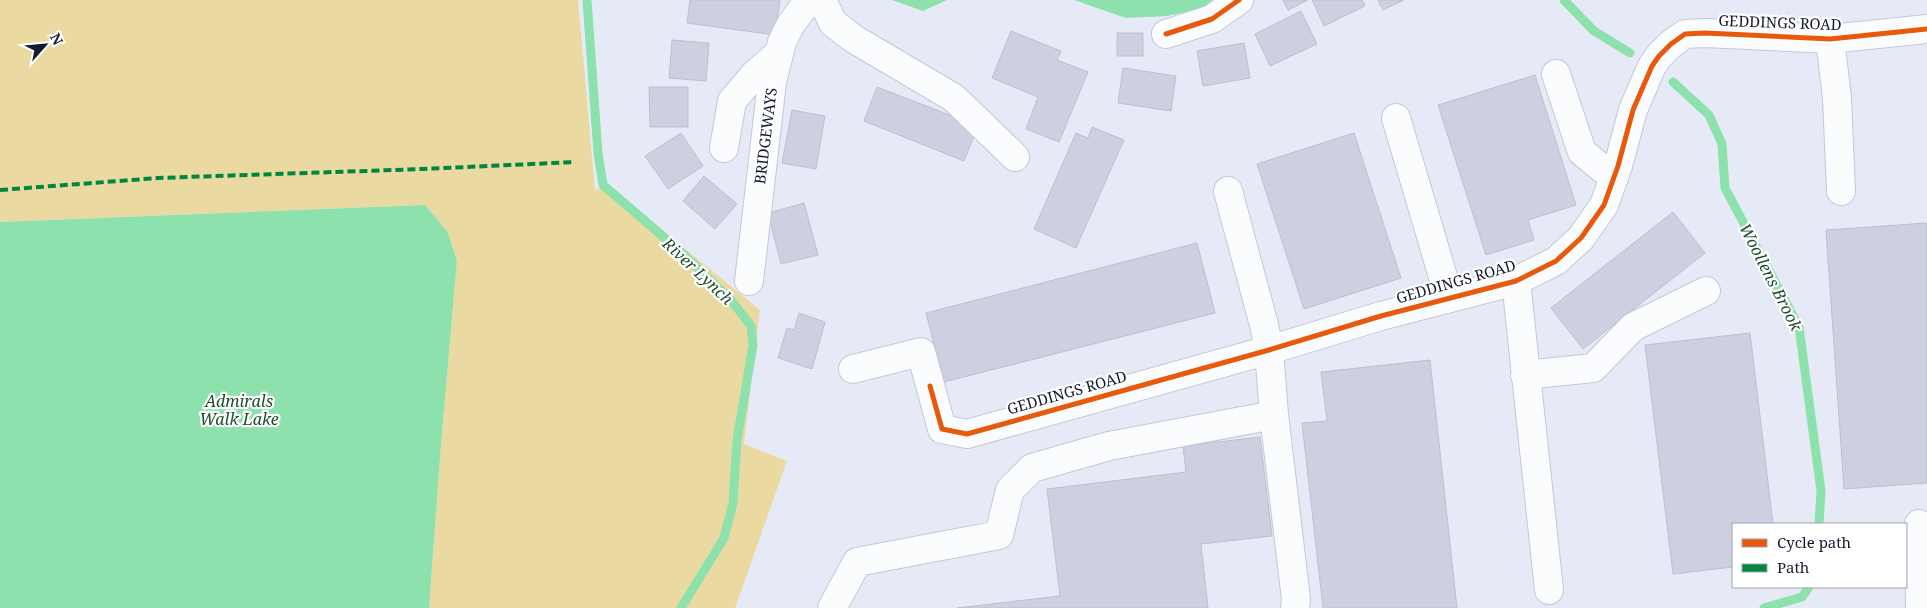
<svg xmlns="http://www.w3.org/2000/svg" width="1927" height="608" viewBox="0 0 1927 608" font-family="'Noto Serif',serif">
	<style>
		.green { fill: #ead9a1 }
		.water { fill: #8ce1ac }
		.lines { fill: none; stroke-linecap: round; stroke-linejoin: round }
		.stream { stroke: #8ce1ac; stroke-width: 9 }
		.building { fill: #ccd0e0; stroke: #bbc0d0 }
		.minor-casing { stroke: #c3c8d9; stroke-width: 30 }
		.minor { stroke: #fbfcfe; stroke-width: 28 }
		.quiet { stroke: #00873e; stroke-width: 4; stroke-dasharray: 8 4; stroke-linecap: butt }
		.cycleway-casing { stroke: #fff; stroke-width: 8 }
		.cycleway { stroke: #e8590c; stroke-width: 5 }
		.labels { text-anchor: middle; stroke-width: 4.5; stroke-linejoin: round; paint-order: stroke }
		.street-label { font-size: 15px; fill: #14192f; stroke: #fff }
		.water-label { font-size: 16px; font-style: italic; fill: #1c4c2c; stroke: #fff }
	</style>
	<rect width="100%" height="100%" fill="#e6eaf7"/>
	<path class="green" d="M 0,0 L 578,0 L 595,190 L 608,186 L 760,310 L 744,444 L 787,461 L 735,608 L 429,608 L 441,444 L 457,260 L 447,231 L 425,205 L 0,222 Z"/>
	<path class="water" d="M 892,0 L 947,0 L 923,11 Z
		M 1074,0 L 1212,0 L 1201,9 L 1167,16 L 1126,18 Z
		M 425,205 L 447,231 L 457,260 L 441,444 L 429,608 L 0,608 L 0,222 Z"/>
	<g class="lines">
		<path class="stream" d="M 587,0 L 598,153 L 603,185 L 679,250 L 731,300 L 751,326 L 753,345 L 737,440 L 733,503 L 724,538 L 681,608
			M 1564,0 L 1594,31 L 1630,53
			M 1673,82 L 1709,115 L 1722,144 L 1725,188 L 1799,327 L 1821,491 L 1819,524
			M 1764,608 L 1802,597 L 1809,587"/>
	</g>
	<path class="building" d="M 690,0 L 780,0 L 775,35 L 687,23 Z
		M 1283,0 L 1308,0 L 1288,10 Z
		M 1312,0 L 1362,0 L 1365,6 L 1324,26 Z
		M 1378,0 L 1404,0 L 1383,10 Z
		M 1301,11 L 1317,44 L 1270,66 L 1255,34 Z
		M 1011,31 L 1061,51 L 1057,60 L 1088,72 L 1059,142 L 1026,129 L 1038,97 L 992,78 Z
		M 1117,33 L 1143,33 L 1143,56 L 1117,56 Z
		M 672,40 L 709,43 L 706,81 L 669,78 Z
		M 1244,43 L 1250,78 L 1203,86 L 1197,51 Z
		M 1123,68 L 1176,76 L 1171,111 L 1118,103 Z
		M 1535,75 L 1576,205 L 1528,220 L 1534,240 L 1486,255 L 1438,105 Z
		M 649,87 L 688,87 L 688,127 L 650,127 Z
		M 877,87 L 978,126 L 964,161 L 864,121 Z
		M 792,110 L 825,116 L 816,169 L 782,163 Z
		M 1092,127 L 1124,140 L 1076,248 L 1034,229 L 1076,133 L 1088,138 Z
		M 681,133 L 703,166 L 668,189 L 645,156 Z
		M 1354,133 L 1401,278 L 1304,309 L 1257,164 Z
		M 704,176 L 737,204 L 715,229 L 683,201 Z
		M 804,203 L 818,255 L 781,264 L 768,213 Z
		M 1673,212 L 1705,253 L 1583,349 L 1551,308 Z
		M 1927,223 L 1927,483 L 1844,489 L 1826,230 Z
		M 1197,243 L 1215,313 L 944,382 L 926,313 Z
		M 799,313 L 825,322 L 812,369 L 778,358 L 787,328 L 794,330 Z
		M 1750,333 L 1773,524 L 1733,524 L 1733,567 L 1673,574 L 1645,345 Z
		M 1430,360 L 1457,608 L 1323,608 L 1302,423 L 1327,421 L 1321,372 Z
		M 1260,437 L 1272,536 L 1201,544 L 1208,608 L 957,608 L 1060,596 L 1047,489 L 1186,472 L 1183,446 Z"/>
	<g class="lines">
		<defs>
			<path id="minor" d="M 822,0 L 833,23 L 854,39 L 954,98 L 1015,157
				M 1166,34 L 1212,19 L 1239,0
				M 1830,39 L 1837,98 L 1841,191
				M 1556,74 L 1582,152 L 1614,178
				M 1396,118 L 1449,297
				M 724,148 L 732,101 L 755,74 L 778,54
				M 1228,191 L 1264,325 L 1269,350 L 1274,415 L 1296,599 L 1295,608
				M 749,281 L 772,82 L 782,42 L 791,24 L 809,0
				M 1516,281 L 1549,590
				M 853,369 L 921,352 L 942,429 L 967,434 L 1269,350 L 1381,316 L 1516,281 L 1556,261 L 1581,238 L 1604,205 L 1618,166 L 1633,110 L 1652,66 L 1659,56 L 1671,44 L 1685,34 L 1705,33 L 1830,39 L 1927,29
				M 1525,375 L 1593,368 L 1633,327 L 1706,291
				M 1919,524 L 1920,608
				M 832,608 L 857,562 L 999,535 L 1010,490 L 1032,468 L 1109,446 L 1274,415"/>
		</defs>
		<use href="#minor" class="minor-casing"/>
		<use href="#minor" class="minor"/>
		<path class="quiet" d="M 0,190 L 158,178 L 423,169 L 575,162"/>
		<defs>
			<path id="cycleway" d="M 1166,34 L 1212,19 L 1239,0
				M 930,386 L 942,429 L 967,434 L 1269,350 L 1381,316 L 1516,281 L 1556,261 L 1581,238 L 1604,205 L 1618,166 L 1633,110 L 1652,66 L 1659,56 L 1671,44 L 1685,34 L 1705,33 L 1830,39 L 1927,29"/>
		</defs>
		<use href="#cycleway" class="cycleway-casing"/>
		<use href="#cycleway" class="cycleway"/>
	</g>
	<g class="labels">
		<g class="street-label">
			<text transform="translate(1780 23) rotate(2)" y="5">GEDDINGS ROAD</text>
			<text transform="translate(766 136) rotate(-83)" y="5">BRIDGEWAYS</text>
			<text transform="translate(1456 282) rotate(-16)" y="5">GEDDINGS ROAD</text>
			<text transform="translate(1067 393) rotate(-16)" y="5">GEDDINGS ROAD</text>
		</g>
		<g class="water-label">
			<text transform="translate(698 271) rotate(43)" y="6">River Lynch</text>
			<text transform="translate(1771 277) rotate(63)" y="6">Woollens Brook</text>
			<text x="239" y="407">Admirals<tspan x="239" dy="18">Walk Lake</tspan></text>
		</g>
	</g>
	<rect x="1732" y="523" width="175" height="65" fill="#ffffff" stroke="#a1a3ac"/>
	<rect x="1742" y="539" width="25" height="8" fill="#e8590c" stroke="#a1a3ac"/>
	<text x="1777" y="548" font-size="15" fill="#14192f">Cycle path</text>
	<rect x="1742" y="564" width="25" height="8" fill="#00873e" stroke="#a1a3ac"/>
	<text x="1777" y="573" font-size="15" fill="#14192f">Path</text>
	<g transform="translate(45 45) rotate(63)" stroke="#ffffff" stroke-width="4" paint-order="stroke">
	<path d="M0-4L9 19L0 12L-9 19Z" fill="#14192f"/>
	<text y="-8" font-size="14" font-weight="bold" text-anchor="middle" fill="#14192f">N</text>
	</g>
</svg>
